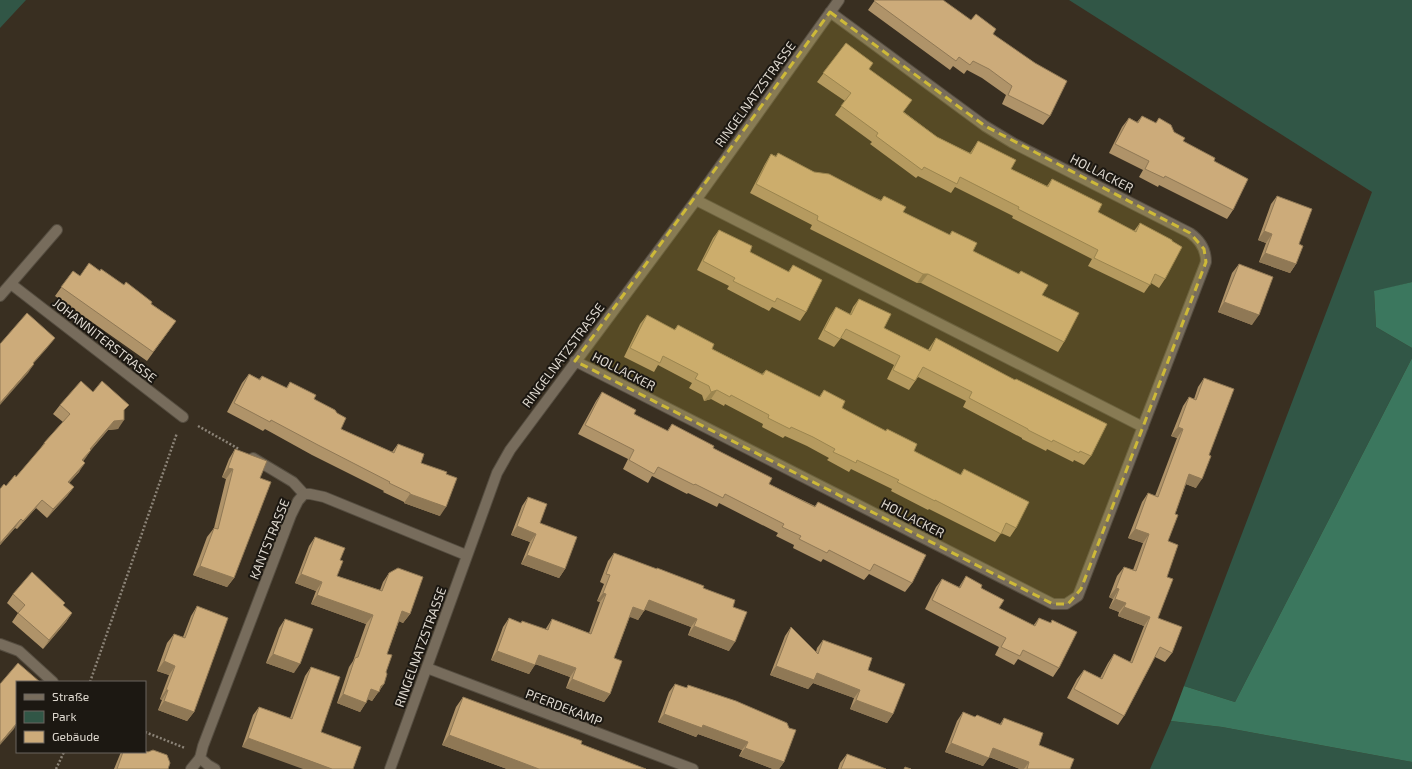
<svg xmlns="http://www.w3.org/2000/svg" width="1412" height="769" viewBox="0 0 1412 769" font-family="'Exo 2',sans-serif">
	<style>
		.green { fill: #315646 }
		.forest { fill: #3b775e }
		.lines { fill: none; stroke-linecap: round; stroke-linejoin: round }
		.lane-casing { stroke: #554d40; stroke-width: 12 }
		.street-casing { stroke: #554d40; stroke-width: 12 }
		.path { stroke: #8c8478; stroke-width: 2.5; stroke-dasharray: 2 2; stroke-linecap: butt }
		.lane { stroke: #776c5c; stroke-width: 10 }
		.street { stroke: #776c5c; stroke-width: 10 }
		.wall { fill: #af9369 }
		.shaded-wall { fill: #8f7855 }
		.building { fill: #ccab7a; stroke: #8f7855 }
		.marked { fill: #cdb938; fill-opacity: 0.2; stroke: #cdb938; stroke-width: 3; stroke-dasharray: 8 5; stroke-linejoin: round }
		.labels { text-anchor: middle; stroke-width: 4; stroke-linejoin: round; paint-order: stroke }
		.street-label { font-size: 13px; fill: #ded8cf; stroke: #1c1812 }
	</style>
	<rect width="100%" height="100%" fill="#392f21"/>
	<path class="green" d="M 0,0 L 26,0 L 0,28 Z
		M 1069,0 L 1412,0 L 1412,282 L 1374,292 L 1376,327 L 1412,348 L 1412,358 L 1235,702 L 1184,686 L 1372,192 Z
		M 1171,721 L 1222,727 L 1412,762 L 1412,769 L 1150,769 Z"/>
	<path class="forest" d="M 1412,282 L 1412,348 L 1376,327 L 1374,291 Z
		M 1412,358 L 1412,762 L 1222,727 L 1171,721 L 1184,686 L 1235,702 Z"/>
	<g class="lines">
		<defs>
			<path id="lane" d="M 253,458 L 293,482 L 304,494
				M 191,769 L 200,758"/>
			<path id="street" d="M 696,200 L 1143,427
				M 11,284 L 183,417
				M 0,296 L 57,230
				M 575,361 L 1053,604 L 1066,604 L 1078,596 L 1206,262 C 1206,249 1200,240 1190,233 L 1013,143 L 985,126 L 830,12
				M 0,644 L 19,651 L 53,682
				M 427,668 L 693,769
				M 215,769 L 208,765 L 200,758 L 203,746 L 291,515 L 298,501 L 304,494 L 310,494 L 324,497 L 466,555
				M 390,769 L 497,473 L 510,450 L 696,200 L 839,0"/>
		</defs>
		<use href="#lane" class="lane-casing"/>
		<use href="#street" class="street-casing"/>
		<path class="path" d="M 198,426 L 239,449
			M 90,682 L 177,433
			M 145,732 L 185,748
			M 56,769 L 64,752"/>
		<use href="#lane" class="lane"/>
		<use href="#street" class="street"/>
	</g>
	<path class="wall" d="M 875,0 L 971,20 L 993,34 L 1050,116 L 1043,125 L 1002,104 L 1006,95 L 982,78 L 967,70 L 964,74 L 953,66 L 950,70 L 868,10 Z
		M 846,43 L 869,69 L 904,112 L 937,137 L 970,153 L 978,141 L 1011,169 L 1047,186 L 1052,179 L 1098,212 L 1134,231 L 1140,223 L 1165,279 L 1159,288 L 1151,283 L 1144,293 L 1088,266 L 1092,259 L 1012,218 L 1013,216 L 955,187 L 951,193 L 918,176 L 916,178 L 870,144 L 872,142 L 835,115 L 845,101 L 817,82 Z
		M 1142,116 L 1156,123 L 1159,118 L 1183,141 L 1214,161 L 1233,210 L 1227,219 L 1159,185 L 1158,187 L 1139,177 L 1143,170 L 1109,153 L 1122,127 L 1129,118 L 1137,122 Z
		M 778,153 L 814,172 L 881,200 L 884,196 L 903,212 L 949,235 L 952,231 L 973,251 L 1018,274 L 1021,271 L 1042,295 L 1064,342 L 1058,352 L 921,283 L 917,283 L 810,229 L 812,225 L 750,193 L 765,164 L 771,154 L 776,156 Z
		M 1277,196 L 1299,244 L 1296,264 L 1290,273 L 1259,262 L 1266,243 L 1258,240 L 1271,204 Z
		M 719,230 L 750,252 L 788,272 L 793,265 L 806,312 L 800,321 L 772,307 L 769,311 L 727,289 L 729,286 L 697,270 L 713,238 Z
		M 1239,264 L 1252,325 L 1218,312 L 1232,273 Z
		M 73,271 L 80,276 L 100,271 L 124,285 L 176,321 L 147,361 L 55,296 Z
		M 859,299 L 884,328 L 928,350 L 936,338 L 1091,456 L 1084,465 L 1074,460 L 1073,462 L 1047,449 L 1046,451 L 1022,439 L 1022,438 L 963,407 L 966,401 L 918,377 L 909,390 L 887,379 L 894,365 L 841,338 L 834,347 L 818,339 L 830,316 L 836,307 L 850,314 L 853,307 Z
		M 647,315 L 674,330 L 678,325 L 712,349 L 762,374 L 766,370 L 819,397 L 824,390 L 842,408 L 914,451 L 960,475 L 964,469 L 1016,528 L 1010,537 L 1001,533 L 995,542 L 929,509 L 928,510 L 891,491 L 892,489 L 851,469 L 849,472 L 827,460 L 829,458 L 807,446 L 785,436 L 783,438 L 762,427 L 763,424 L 725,404 L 724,406 L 711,399 L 704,401 L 702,395 L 689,388 L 692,383 L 658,365 L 654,372 L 624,357 L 640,324 Z
		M 249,374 L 259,379 L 262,376 L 286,388 L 290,382 L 314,399 L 341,429 L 392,452 L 398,444 L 421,463 L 440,516 L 404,503 L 404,502 L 383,492 L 384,491 L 312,455 L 265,429 L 263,431 L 227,412 L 242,383 Z
		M 1204,378 L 1196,488 L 1186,484 L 1175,514 L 1168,541 L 1167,577 L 1158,618 L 1172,653 L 1165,662 L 1155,657 L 1124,716 L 1118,725 L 1067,698 L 1077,679 L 1084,670 L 1100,678 L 1108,663 L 1114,654 L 1130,662 L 1144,626 L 1118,616 L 1119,612 L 1109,608 L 1113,599 L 1109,597 L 1117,576 L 1124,567 L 1133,570 L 1143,543 L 1128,538 L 1142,502 L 1148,493 L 1155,496 L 1177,438 L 1171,436 L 1183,406 L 1189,397 L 1194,399 L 1198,387 Z
		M 93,392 L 124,412 L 118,429 L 108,430 L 91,450 L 83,461 L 79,472 L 69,483 L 74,487 L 67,496 L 47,518 L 36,508 L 17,529 L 15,528 L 0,545 L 0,489 L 6,486 L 16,477 L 39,451 L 44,443 L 63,422 L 53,414 L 60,405 Z
		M 602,392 L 634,414 L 667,431 L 672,424 L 713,448 L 769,484 L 815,506 L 818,502 L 912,583 L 905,592 L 869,574 L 864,580 L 823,559 L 821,562 L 793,548 L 794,545 L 776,536 L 778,533 L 719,503 L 717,507 L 688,493 L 687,494 L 652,476 L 648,483 L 623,469 L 628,459 L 578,434 L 596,401 Z
		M 235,449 L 260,478 L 234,578 L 227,587 L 193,575 L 207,537 L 214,528 L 226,479 L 222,477 L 229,459 Z
		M 528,497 L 540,523 L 565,569 L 559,578 L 521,564 L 530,542 L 511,535 L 522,506 Z
		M 315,537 L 340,560 L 337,576 L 380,590 L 383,582 L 389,573 L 410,614 L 403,623 L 399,621 L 387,654 L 386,672 L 384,684 L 372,701 L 368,699 L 360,712 L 337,703 L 349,667 L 353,661 L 366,624 L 311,604 L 316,591 L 295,583 L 309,546 Z
		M 614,553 L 656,569 L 657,568 L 703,588 L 733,607 L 729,651 L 688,635 L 691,627 L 645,609 L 638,620 L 630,616 L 614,658 L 610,694 L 604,702 L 566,688 L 570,677 L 535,664 L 529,674 L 491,660 L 503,627 L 509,618 L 521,623 L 545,630 L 552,619 L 589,633 L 600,602 L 597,601 L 604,584 L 600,582 L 608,561 Z
		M 966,576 L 981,588 L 999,608 L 1033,626 L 1039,618 L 1050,623 L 1052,620 L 1059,668 L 1053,677 L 1018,659 L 1014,665 L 995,655 L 999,647 L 925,609 L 936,587 L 942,579 L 959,587 Z
		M 13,594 L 63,605 L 72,613 L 66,622 L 43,649 L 12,622 L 18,613 L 7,603 Z
		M 197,606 L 194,712 L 187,721 L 158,710 L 162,700 L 160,699 L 169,675 L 157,671 L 167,643 L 174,634 L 183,637 L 191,616 Z
		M 285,619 L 294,673 L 266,663 L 279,628 Z
		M 791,627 L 816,652 L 817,648 L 823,640 L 868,670 L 893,714 L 887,723 L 850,709 L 854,698 L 813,683 L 808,689 L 770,675 L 785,636 Z
		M 311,667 L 321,732 L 242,747 L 253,715 L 259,707 L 290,718 L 305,676 Z
		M 675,684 L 686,688 L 688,685 L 784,762 L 779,769 L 773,769 L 739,756 L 742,750 L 698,734 L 696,737 L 658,722 L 669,692 Z
		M 463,697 L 581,744 L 646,769 L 507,769 L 442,745 L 456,707 Z
		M 963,712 L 975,717 L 1000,724 L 1004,718 L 1070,769 L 1020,769 L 989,757 L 983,766 L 945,752 L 957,721 Z
		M 121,752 L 145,752 L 168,769 L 114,769 Z
		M 847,754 L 886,769 L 838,769 L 840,763 Z"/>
	<path class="shaded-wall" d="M 1264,231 L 1272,234 L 1266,243 L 1258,240 Z
		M 1265,253 L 1296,264 L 1290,273 L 1259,262 Z
		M 923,274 L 928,274 L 921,283 L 917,283 Z
		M 1224,302 L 1259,315 L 1252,325 L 1218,312 Z
		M 55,338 L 48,347 L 26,372 L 33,363 Z
		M 34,364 L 28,373 L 0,405 L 0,403 Z
		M 717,390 L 711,399 L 704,401 L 711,392 Z
		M 124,420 L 118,429 L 108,430 L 84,458 L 90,449 L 114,421 Z
		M 1178,427 L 1183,429 L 1177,438 L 1171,436 Z
		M 91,450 L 85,459 L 76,469 L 82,460 Z
		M 85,463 L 79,472 L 62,491 L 68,482 Z
		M 228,468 L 233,469 L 226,479 L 222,477 Z
		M 1189,474 L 1202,479 L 1196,488 L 1183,483 Z
		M 74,487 L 67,496 L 47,518 L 53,509 Z
		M 410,494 L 446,507 L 440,516 L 404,503 Z
		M 42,500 L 36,508 L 17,529 L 23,521 Z
		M 21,519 L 15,528 L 0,545 L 0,543 Z
		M 517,526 L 536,534 L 530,542 L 511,535 Z
		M 1135,529 L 1149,534 L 1143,543 L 1128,538 Z
		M 527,555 L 565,569 L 559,578 L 521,564 Z
		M 200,566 L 234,578 L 227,587 L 193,575 Z
		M 301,574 L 322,582 L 316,591 L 295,583 Z
		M 1116,588 L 1119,589 L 1113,599 L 1109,597 Z
		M 603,593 L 606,594 L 600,602 L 597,601 Z
		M 317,595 L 373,615 L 366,624 L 311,604 Z
		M 1115,599 L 1126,603 L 1119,612 L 1109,608 Z
		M 649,600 L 697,619 L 691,627 L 643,609 Z
		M 633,607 L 644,611 L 638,620 L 627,616 Z
		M 1124,607 L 1150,617 L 1144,626 L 1118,616 Z
		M 402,611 L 410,614 L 403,623 L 396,620 Z
		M 72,613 L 66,622 L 43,649 L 49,640 Z
		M 694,626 L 735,642 L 729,651 L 688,635 Z
		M 497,651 L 535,665 L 529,674 L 491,660 Z
		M 273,654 L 300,664 L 294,673 L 266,663 Z
		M 539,655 L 576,668 L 570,677 L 533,663 Z
		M 164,661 L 175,666 L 169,675 L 157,671 Z
		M 776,666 L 817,673 L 860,690 L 854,698 L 813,683 L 808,689 L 770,675 Z
		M 572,679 L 610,694 L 604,702 L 566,688 Z
		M 384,684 L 372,701 L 365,698 L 371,689 Z
		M 166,690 L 168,690 L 162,700 L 160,699 Z
		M 343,694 L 366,703 L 360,712 L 337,703 Z
		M 856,700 L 893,714 L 887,723 L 850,709 Z
		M 164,701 L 194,712 L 187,721 L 158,710 Z
		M 664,714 L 703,725 L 748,742 L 742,750 L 698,734 L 696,737 L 658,722 Z
		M 17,723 L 14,729 L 0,745 L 0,743 Z
		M 449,735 L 539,769 L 507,769 L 442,745 Z
		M 248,738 L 332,769 L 303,769 L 242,747 Z
		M 951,743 L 989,758 L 983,766 L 945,752 Z
		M 745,748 L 784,762 L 779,769 L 773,769 L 739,756 Z
		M 993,748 L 1029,762 L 1024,769 L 1020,769 L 987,756 Z"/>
	<path class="building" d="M 875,0 L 943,0 L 971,20 L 976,14 L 996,29 L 993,34 L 1035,63 L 1067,81 L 1050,116 L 1008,95 L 1012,86 L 989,69 L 973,61 L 970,65 L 959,57 L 956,61 L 874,1 Z
		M 846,43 L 873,63 L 869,69 L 912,100 L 903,112 L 937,137 L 971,154 L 978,141 L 1016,160 L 1011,169 L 1048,187 L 1052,179 L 1102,204 L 1098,212 L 1136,232 L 1140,223 L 1172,240 L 1172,241 L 1182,247 L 1165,279 L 1155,274 L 1150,285 L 1094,258 L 1098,250 L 1018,209 L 1019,207 L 960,177 L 957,184 L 924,167 L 922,170 L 876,136 L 878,133 L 841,106 L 851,93 L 823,73 Z
		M 1142,116 L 1156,123 L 1159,118 L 1171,125 L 1174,132 L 1185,138 L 1183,141 L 1215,158 L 1214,161 L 1248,179 L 1233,210 L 1165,176 L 1164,178 L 1145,169 L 1149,161 L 1115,144 L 1129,118 L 1138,123 Z
		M 778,153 L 814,172 L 829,174 L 881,201 L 884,196 L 906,207 L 903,212 L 950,235 L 952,231 L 977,243 L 973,251 L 1019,274 L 1021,271 L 1048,285 L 1042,295 L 1079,313 L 1064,342 L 928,274 L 923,274 L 817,220 L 818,216 L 756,184 L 771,154 L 776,157 Z
		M 1277,196 L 1312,209 L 1299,244 L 1303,246 L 1296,264 L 1265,253 L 1272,234 L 1264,231 Z
		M 719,230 L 752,246 L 750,252 L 789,272 L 793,265 L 822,280 L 806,312 L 777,298 L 775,302 L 733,281 L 735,278 L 703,261 Z
		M 89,263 L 100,271 L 101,269 L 124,285 L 126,282 L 152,302 L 151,304 L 176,321 L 153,352 L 61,287 L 73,271 L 80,276 Z
		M 1239,264 L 1273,277 L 1259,315 L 1224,302 Z
		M 859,299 L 891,314 L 884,328 L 930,351 L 936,338 L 1015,380 L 1016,379 L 1107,424 L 1091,456 L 1080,451 L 1079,453 L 1053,440 L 1052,442 L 1028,430 L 1028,429 L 969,398 L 972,392 L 923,367 L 915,381 L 893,370 L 900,356 L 846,329 L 840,339 L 824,330 L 836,307 L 851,315 Z
		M 27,313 L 55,338 L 33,363 L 34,364 L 0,403 L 0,344 Z
		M 647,315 L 675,330 L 678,325 L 714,344 L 712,349 L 763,375 L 766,370 L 820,397 L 824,390 L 845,401 L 842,408 L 886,431 L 887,429 L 917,444 L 914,451 L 961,475 L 964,469 L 1029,502 L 1016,528 L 1006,523 L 1001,534 L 935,500 L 935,501 L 897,482 L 899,480 L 857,460 L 856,463 L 844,457 L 833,452 L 835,449 L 813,437 L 791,427 L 790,429 L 768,418 L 769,415 L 731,395 L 730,397 L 717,390 L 711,392 L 709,386 L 695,379 L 698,374 L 663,356 L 660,363 L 630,348 Z
		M 249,374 L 260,380 L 262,376 L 287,388 L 290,382 L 316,395 L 314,399 L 335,410 L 337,413 L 346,418 L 341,429 L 394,453 L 398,444 L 424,454 L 421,463 L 447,472 L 446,474 L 457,478 L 446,507 L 410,494 L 410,493 L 389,483 L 390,482 L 318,445 L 271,420 L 270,422 L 234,403 Z
		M 1204,378 L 1234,389 L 1209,455 L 1211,456 L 1202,479 L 1189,474 L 1175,514 L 1178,515 L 1168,541 L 1178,545 L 1167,577 L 1173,579 L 1158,618 L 1182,627 L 1172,653 L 1160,647 L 1124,716 L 1074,689 L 1084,670 L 1102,679 L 1114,654 L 1132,663 L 1150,617 L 1124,607 L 1126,603 L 1115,599 L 1119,589 L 1116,588 L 1124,567 L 1136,571 L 1149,534 L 1135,529 L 1148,493 L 1158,497 L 1183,429 L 1178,427 L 1189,397 L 1196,400 Z
		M 81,381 L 93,392 L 102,381 L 129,405 L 124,410 L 124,420 L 114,421 L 90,449 L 91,450 L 82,460 L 85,463 L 68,482 L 74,487 L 53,509 L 42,500 L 23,521 L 21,519 L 0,543 L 0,489 L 4,484 L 6,486 L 15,475 L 16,477 L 45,443 L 44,443 L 70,414 L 60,405 Z
		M 602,392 L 636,410 L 634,414 L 668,431 L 672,424 L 714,446 L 713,448 L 772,478 L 769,484 L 815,507 L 818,502 L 926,555 L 912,583 L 874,564 L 870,571 L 829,550 L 827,553 L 799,539 L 801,536 L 782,527 L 784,524 L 725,494 L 723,498 L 695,484 L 694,485 L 658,467 L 654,474 L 629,460 L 634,450 L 585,425 Z
		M 235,449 L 267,461 L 260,478 L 271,482 L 234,578 L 200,566 L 214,528 L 218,529 L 233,469 L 228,468 Z
		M 528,497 L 547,504 L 540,523 L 577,537 L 565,569 L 527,555 L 536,534 L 517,526 Z
		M 315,537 L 345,548 L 340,560 L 343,561 L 337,576 L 382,591 L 389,573 L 398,568 L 423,577 L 410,614 L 402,611 L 387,654 L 392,655 L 386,672 L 387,674 L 384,684 L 381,686 L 379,692 L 371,689 L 366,703 L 343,694 L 355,658 L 358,657 L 373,615 L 317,595 L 322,582 L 301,574 Z
		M 614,553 L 657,569 L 657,568 L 704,586 L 703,588 L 735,600 L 733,607 L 747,612 L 735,642 L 694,626 L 697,619 L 649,600 L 644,611 L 633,607 L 614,658 L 622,661 L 610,694 L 572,679 L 576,668 L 539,655 L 535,665 L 497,651 L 509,618 L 521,623 L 522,621 L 548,630 L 552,619 L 591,634 L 606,594 L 603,593 L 610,575 L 606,574 Z
		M 32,572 L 65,603 L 63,605 L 72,613 L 49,640 L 18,613 L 25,605 L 13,594 Z
		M 966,576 L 982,585 L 981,588 L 1004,600 L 999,608 L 1035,626 L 1039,618 L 1051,623 L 1052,620 L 1077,632 L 1059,668 L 1023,650 L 1020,656 L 1001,647 L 1006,638 L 932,600 L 942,579 L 960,588 Z
		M 197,606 L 228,618 L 194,712 L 164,701 L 168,690 L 166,690 L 175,666 L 164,661 L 174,634 L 185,638 Z
		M 285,619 L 313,629 L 300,664 L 273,654 Z
		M 791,627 L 818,654 L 823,640 L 872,658 L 868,670 L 905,684 L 893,714 L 856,700 L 860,690 L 817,673 L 814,680 L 776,666 Z
		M 18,663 L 40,682 L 17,682 L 17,723 L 0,743 L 0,684 Z
		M 311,667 L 340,677 L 321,732 L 361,747 L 353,769 L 332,769 L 248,738 L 259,707 L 292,719 Z
		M 675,684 L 687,688 L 688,685 L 736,701 L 787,723 L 789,728 L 796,730 L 784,762 L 745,748 L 748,742 L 703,725 L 702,728 L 664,714 Z
		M 463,697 L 582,741 L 581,744 L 646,769 L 539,769 L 449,735 Z
		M 963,712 L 975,717 L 977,715 L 1001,725 L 1004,718 L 1043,733 L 1039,745 L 1074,759 L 1070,769 L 1027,769 L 1029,762 L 993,748 L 989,758 L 951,743 Z
		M 153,750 L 167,755 L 170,763 L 168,769 L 117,769 L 123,752 L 145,752 L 145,751 L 148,752 Z
		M 847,754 L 886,769 L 841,769 Z
		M 905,767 L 911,769 L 904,769 Z"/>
	<path class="marked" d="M 830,12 L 985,126 L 1190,233 L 1204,249 L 1206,262 L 1081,589 L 1068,604 L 1053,604 L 575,361 Z"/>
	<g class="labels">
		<g class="street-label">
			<text transform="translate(755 94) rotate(-54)" y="5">RINGELNATZSTRASSE</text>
			<text transform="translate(1102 173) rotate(27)" y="5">HOLLACKER</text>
			<text transform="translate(105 340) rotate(38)" y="5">JOHANNITERSTRASSE</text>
			<text transform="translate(563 355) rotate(-53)" y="5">RINGELNATZSTRASSE</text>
			<text transform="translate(624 371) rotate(27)" y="5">HOLLACKER</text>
			<text transform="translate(913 518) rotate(27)" y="5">HOLLACKER</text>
			<text transform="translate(269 539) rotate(-68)" y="5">KANTSTRASSE</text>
			<text transform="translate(420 647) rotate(-70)" y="5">RINGELNATZSTRASSE</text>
			<text transform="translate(564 707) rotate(21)" y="5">PFERDEKAMP</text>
		</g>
	</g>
	<rect x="16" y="681" width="130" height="72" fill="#1c1812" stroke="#6a655e"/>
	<rect x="24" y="694" width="20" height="6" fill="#776c5c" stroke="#6a655e"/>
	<text x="52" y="701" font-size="12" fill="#ded8cf">Straße</text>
	<rect x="24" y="711" width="20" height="12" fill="#315646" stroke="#6a655e"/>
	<text x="52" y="721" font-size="12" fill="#ded8cf">Park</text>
	<rect x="24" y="731" width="20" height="12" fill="#ccab7a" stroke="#6a655e"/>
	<text x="52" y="741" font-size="12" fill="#ded8cf">Gebäude</text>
</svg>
